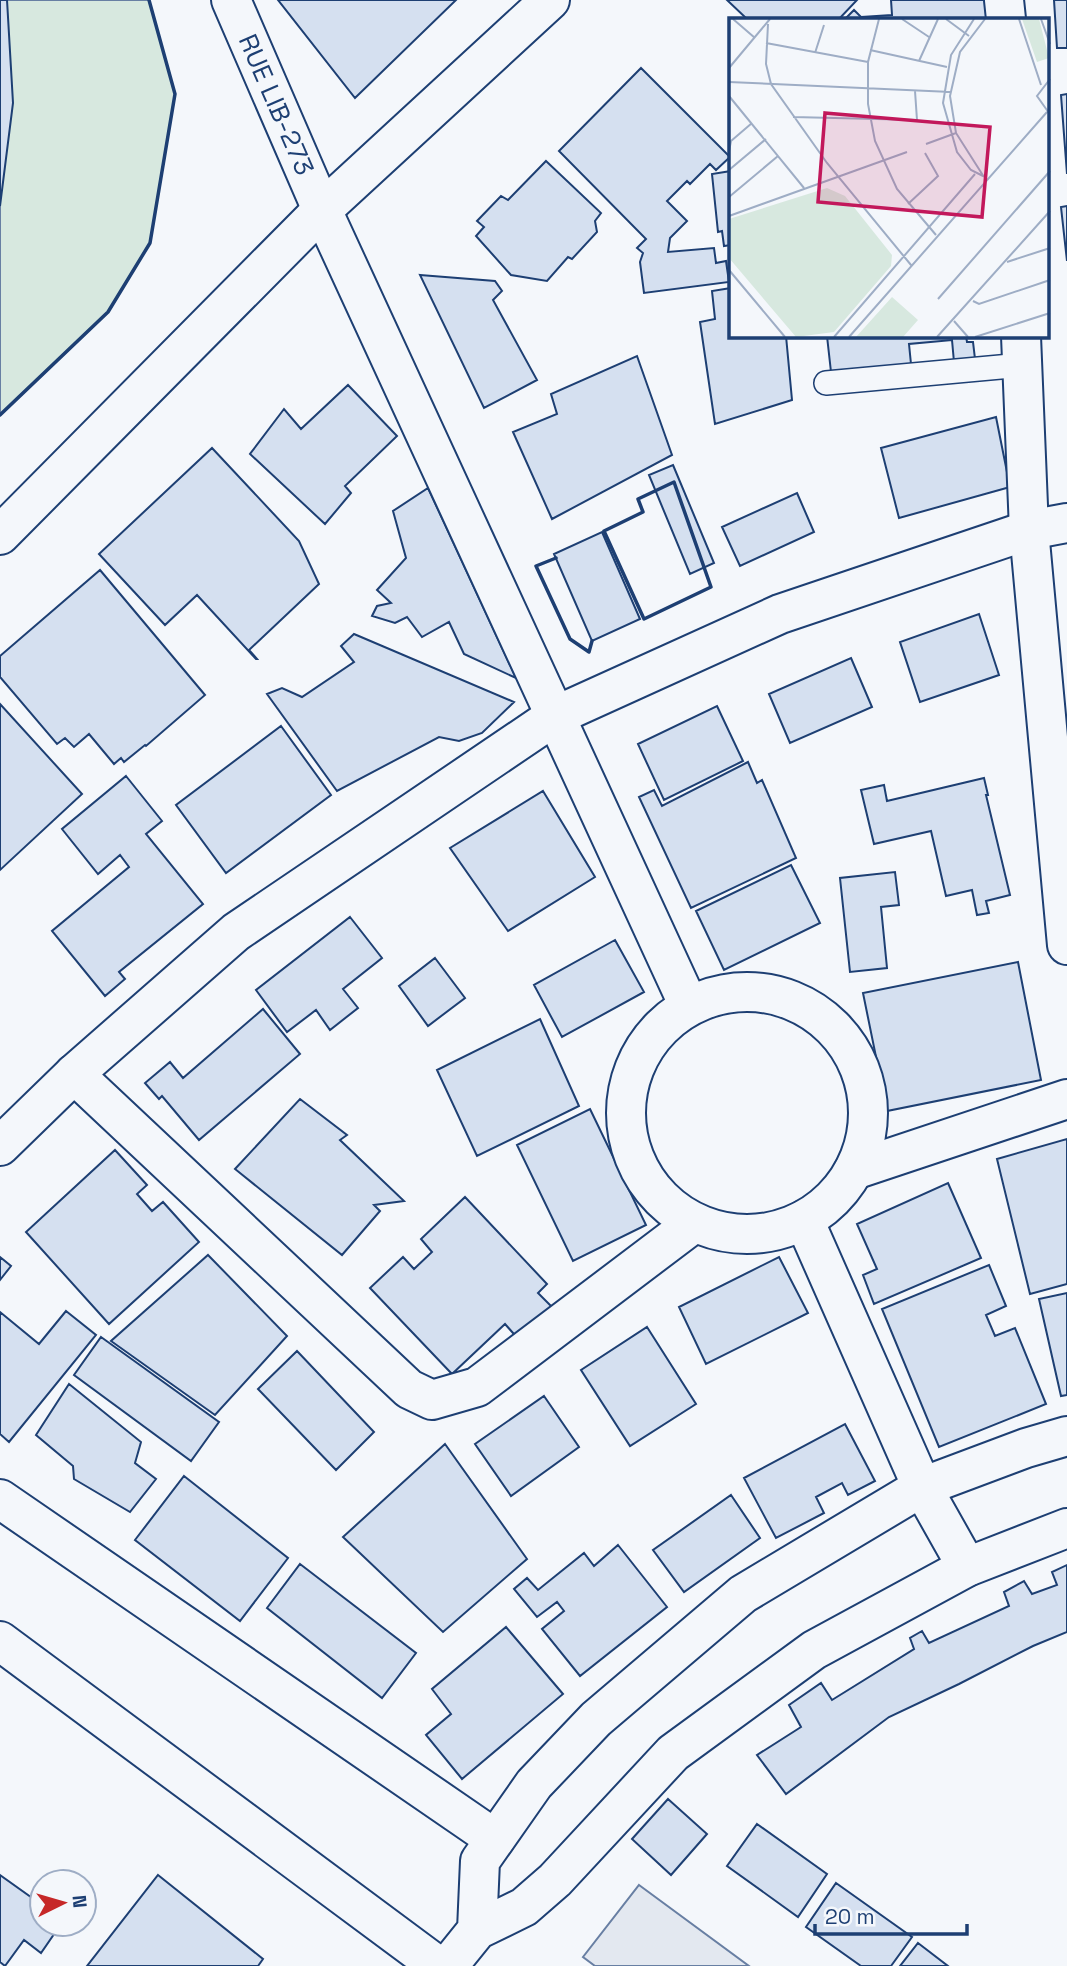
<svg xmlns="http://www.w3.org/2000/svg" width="1067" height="1966" viewBox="0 0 1067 1966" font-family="'Space Grotesk',sans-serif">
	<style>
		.green { fill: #d7e8df; stroke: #687fa3; stroke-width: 2 }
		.parking { fill: #e3e8f0; stroke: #687fa3; stroke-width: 2 }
		.building { fill: #d5e0f0; stroke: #1d3f73; stroke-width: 2 }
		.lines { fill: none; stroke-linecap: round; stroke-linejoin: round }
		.service-casing { stroke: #1d3f73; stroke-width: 26 }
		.minor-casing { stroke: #1d3f73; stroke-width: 42 }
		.tertiary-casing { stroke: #1d3f73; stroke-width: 42 }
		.secondary-casing { stroke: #1d3f73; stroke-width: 42 }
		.service { stroke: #f4f7fb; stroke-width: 23 }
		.minor { stroke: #f4f7fb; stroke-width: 38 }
		.tertiary { stroke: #f4f7fb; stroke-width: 38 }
		.secondary { stroke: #f4f7fb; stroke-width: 38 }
		.wall { stroke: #1d3f73; stroke-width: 3.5 }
		.labels { text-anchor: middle; stroke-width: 5; stroke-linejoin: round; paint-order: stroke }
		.street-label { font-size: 26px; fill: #1d3f73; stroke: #f4f7fb }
		.inset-road { fill: none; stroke: #9eadc5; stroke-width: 2 }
		.view { fill: #c2185b; fill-opacity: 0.15; stroke: #c2185b; stroke-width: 3.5 }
		.inset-edge { fill: none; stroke: #1d3f73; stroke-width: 3.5 }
	</style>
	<rect width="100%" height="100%" fill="#f4f7fb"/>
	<path class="green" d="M 0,0 L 149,0 L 175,94 L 150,243 L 108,312 L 0,415 Z"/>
	<path class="parking" d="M 639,1885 L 749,1966 L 595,1966 L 583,1957 Z"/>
	<path class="building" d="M 0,0 L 7,0 L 13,103 L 0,206 Z
		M 278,0 L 456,0 L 355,98 Z
		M 727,0 L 857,0 L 839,19 L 747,19 Z
		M 891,0 L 985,0 L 987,19 L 845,19 L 854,10 L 861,17 L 892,15 Z
		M 1054,0 L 1067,0 L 1067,48 L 1057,48 Z
		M 641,68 L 730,157 L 716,170 L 710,164 L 690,184 L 687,181 L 667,201 L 687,221 L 670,238 L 668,252 L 714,248 L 716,263 L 726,261 L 729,282 L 644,293 L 640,262 L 643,253 L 637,248 L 646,239 L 559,151 Z
		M 1067,94 L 1067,174 L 1061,95 Z
		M 546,161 L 601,213 L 595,221 L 597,232 L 572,259 L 568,257 L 547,281 L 511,275 L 476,236 L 484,227 L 477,221 L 501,196 L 508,200 Z
		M 731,171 L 731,245 L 724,246 L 722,231 L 718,232 L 712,174 Z
		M 1067,206 L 1067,261 L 1061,207 Z
		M 420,275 L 495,281 L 502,291 L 493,300 L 537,380 L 484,408 Z
		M 731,288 L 731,336 L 786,336 L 792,400 L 715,424 L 700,322 L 715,319 L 712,291 Z
		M 827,336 L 966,336 L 967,342 L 973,342 L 975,359 L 954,362 L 952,340 L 909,344 L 911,364 L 831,372 Z
		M 637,356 L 672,455 L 552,519 L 513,432 L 557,414 L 551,394 Z
		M 348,385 L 397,436 L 345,486 L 351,493 L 325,524 L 250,454 L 284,409 L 301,429 Z
		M 996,417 L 1010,487 L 899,518 L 881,448 Z
		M 212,448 L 299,541 L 319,584 L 249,650 L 257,659 L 256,659 L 197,595 L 165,625 L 99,554 Z
		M 673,465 L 714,563 L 690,574 L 649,475 Z
		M 428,488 L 516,678 L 464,654 L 449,622 L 422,637 L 407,617 L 395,623 L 372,616 L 377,606 L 391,603 L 377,590 L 406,558 L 393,511 Z
		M 797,493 L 814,532 L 740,566 L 722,527 Z
		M 602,532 L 640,619 L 592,641 L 554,554 Z
		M 100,570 L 205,695 L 146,746 L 145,745 L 124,762 L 121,758 L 114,764 L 89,734 L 74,747 L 65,738 L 57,744 L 0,677 L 0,656 Z
		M 979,614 L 999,675 L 920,702 L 900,642 Z
		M 354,634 L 514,702 L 482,733 L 459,741 L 439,737 L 337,791 L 267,694 L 282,688 L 302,697 L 354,662 L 341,646 Z
		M 851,658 L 872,707 L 790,743 L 769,694 Z
		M 0,704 L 82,794 L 0,870 Z
		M 717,706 L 743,761 L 664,800 L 638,744 Z
		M 281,726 L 331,795 L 226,873 L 176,805 Z
		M 748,762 L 757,783 L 762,780 L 796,858 L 691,908 L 639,797 L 654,790 L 662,806 Z
		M 126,776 L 162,821 L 146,834 L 203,904 L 119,972 L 125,979 L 105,996 L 52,931 L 129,867 L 120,855 L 98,874 L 62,829 Z
		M 984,778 L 988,795 L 986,795 L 1010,895 L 986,901 L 989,913 L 977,915 L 972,890 L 946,896 L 931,831 L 874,844 L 861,790 L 884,785 L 887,801 Z
		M 543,791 L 595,877 L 508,931 L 450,848 Z
		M 791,865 L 820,923 L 724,970 L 696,911 Z
		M 895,872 L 899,905 L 881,907 L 887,968 L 850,972 L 840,878 Z
		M 350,917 L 382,958 L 343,989 L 358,1008 L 330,1030 L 316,1010 L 287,1032 L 256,990 Z
		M 615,940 L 644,992 L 562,1037 L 534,985 Z
		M 435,958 L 465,998 L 428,1026 L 399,986 Z
		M 1018,962 L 1041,1080 L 887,1111 L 863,993 Z
		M 263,1009 L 300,1054 L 199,1140 L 162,1096 L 159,1099 L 145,1083 L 170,1062 L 183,1078 Z
		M 540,1019 L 579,1106 L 477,1156 L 437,1070 Z
		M 300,1099 L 347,1135 L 340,1140 L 404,1201 L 374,1205 L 380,1211 L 342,1255 L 235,1169 Z
		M 590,1109 L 646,1225 L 573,1261 L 517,1145 Z
		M 1067,1139 L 1067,1284 L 1030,1294 L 997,1159 Z
		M 115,1150 L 147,1185 L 137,1194 L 152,1211 L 163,1202 L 199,1242 L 109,1324 L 26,1232 Z
		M 948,1183 L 981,1258 L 874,1304 L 863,1275 L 877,1269 L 857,1224 Z
		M 465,1197 L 547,1284 L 538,1293 L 555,1310 L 521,1342 L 505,1324 L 452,1374 L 370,1288 L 403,1257 L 414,1269 L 432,1252 L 421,1239 Z
		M 208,1255 L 287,1336 L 215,1415 L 111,1341 Z
		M 0,1257 L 11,1266 L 0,1280 Z
		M 779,1257 L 808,1313 L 706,1364 L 679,1307 Z
		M 989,1265 L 1006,1306 L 986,1315 L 995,1336 L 1015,1328 L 1046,1404 L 939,1447 L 882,1309 Z
		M 1067,1293 L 1067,1395 L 1061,1396 L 1039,1299 Z
		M 66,1311 L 96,1335 L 9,1442 L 0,1434 L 0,1312 L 39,1344 Z
		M 647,1327 L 696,1404 L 630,1446 L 581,1370 Z
		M 101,1337 L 219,1422 L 191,1461 L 74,1375 Z
		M 297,1351 L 374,1432 L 336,1470 L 258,1389 Z
		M 69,1384 L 141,1442 L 135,1463 L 156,1479 L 130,1512 L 74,1479 L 73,1466 L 36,1435 Z
		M 544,1396 L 579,1447 L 511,1496 L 475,1444 Z
		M 845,1424 L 875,1481 L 848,1495 L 842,1483 L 816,1497 L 824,1513 L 776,1538 L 744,1478 Z
		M 445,1444 L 527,1559 L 443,1632 L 343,1537 Z
		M 184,1476 L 288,1558 L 240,1621 L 135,1540 Z
		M 731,1495 L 760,1538 L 684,1592 L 653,1550 Z
		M 618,1545 L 667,1607 L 580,1676 L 542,1629 L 564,1611 L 557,1602 L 537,1617 L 514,1589 L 527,1578 L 538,1590 L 584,1553 L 594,1566 Z
		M 300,1564 L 416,1653 L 382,1698 L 267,1608 Z
		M 1067,1565 L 1067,1632 L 1033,1646 L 959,1684 L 889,1717 L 786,1794 L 757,1755 L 801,1727 L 789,1705 L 821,1683 L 832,1700 L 914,1649 L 910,1638 L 922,1631 L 929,1643 L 1009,1606 L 1004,1592 L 1024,1581 L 1032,1594 L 1057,1585 L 1052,1572 Z
		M 506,1627 L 563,1694 L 462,1779 L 426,1735 L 451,1714 L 432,1689 Z
		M 668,1799 L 707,1834 L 671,1875 L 632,1839 Z
		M 757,1824 L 827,1874 L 798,1917 L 727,1866 Z
		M 0,1875 L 42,1905 L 42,1924 L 61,1924 L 41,1953 L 24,1940 L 5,1966 L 0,1962 Z
		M 158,1875 L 263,1959 L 258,1966 L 87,1966 Z
		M 836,1883 L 912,1937 L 891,1966 L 861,1966 L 806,1927 Z
		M 918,1943 L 948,1966 L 900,1966 Z"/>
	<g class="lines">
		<defs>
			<path id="service" d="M 826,383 L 1022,365"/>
			<g id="minor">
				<path id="s1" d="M 231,0 L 322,210 L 689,1006"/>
				<path d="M 1004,0 L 1006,19"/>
				<path d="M 1021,336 L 1029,530 L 1067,945"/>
				<path d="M 0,535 L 322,210 L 550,0"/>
				<circle cx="747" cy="1113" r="121"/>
				<path d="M 74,1074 L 409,1389 L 432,1400 L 477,1387 L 694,1223"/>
				<path d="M 0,1146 L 74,1074 L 236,932 L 555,716 L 780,614 L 1029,530 L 1067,523"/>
				<path d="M 854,1170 L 1067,1099"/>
				<path d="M 804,1220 L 922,1487 L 967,1567"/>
				<path d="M 0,1499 L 495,1839"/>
			</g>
			<path id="tertiary" d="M 477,1930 L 480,1861 L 534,1784 L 596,1719 L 743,1594 L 922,1487 L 1026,1448 L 1067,1436
				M 448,1966 L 477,1930 L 524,1907 L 555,1880 L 673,1753 L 814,1650 L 967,1567 L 1067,1528"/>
			<path id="secondary" d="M 0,1641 L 438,1966"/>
		</defs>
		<use href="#service" class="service-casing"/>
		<use href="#minor" class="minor-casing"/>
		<use href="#tertiary" class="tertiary-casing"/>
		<use href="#secondary" class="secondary-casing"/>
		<use href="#service" class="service"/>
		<use href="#minor" class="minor"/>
		<use href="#tertiary" class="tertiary"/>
		<use href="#secondary" class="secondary"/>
		<path class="wall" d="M 0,415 L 108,312 L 150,243 L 175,94 L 149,0
			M 674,482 L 711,587 L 644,619 L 604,531 L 643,512 L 638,499 Z
			M 556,558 L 536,566 L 570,639 L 589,652 L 592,641"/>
	</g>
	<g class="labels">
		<g class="street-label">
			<text dy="9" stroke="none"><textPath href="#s1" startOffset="114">RUE LIB-273</textPath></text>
		</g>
	</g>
	<g transform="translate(729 18)">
		<rect width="320" height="320" fill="#f4f7fb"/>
		<path d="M 293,1 L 310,1 L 320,40 L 308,44 ZM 98,170 L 116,178 L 163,237 L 162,248 L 105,314 L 67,319 L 0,240 L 0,201 ZM 163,279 L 189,302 L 174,319 L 127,319 Z" fill="#d7e8df"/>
		<path class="inset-road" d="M 4,1 L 26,20M 150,1 L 139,44 L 139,86 L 146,123 L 168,171 L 207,217M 173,1 L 200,19M 217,1 L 240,18M 245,1 L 222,37 L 214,85 L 228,134 L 242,152 L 254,158M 290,1 L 312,67M 312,1 L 321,26M 39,6 L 37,46 L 42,66 L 98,145 L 182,247M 37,25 L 139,44M 141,32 L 218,49M 86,35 L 95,7M 190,43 L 209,1M 0,50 L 41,1M 0,64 L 222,74M 0,78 L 75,170M 320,95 L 308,78 L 321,61M 64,99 L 188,102 L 186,73M 197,126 L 227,115M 0,133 L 2,123 L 23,105M 0,152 L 37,121M 255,159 L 227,115 L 221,78 L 231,34 L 256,1M 0,179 L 49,138M 179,186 L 209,158 L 196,135M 0,198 L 178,134M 278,244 L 321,230M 0,252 L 56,319M 209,281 L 321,153M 244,283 L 250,286 L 321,262M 225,303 L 239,319M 105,319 L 246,156M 120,319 L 318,94M 208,319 L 321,193M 246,319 L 321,295"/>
		<path class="view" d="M 96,95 L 261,109 L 253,199 L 89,184 Z"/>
		<rect width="320" height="320" class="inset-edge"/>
	</g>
	<g transform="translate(63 1903) rotate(85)"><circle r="33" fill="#f4f7fb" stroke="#9eadc5" stroke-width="2"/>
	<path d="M0-5L12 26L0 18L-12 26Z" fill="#c62828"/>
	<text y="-10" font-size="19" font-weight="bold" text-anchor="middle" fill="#1d3f73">N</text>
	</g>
	<path d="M815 1924v10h152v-10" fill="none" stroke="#1d3f73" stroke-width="3.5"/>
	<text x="825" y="1924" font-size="21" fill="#1d3f73" stroke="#f4f7fb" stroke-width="5" paint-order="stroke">20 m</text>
</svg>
